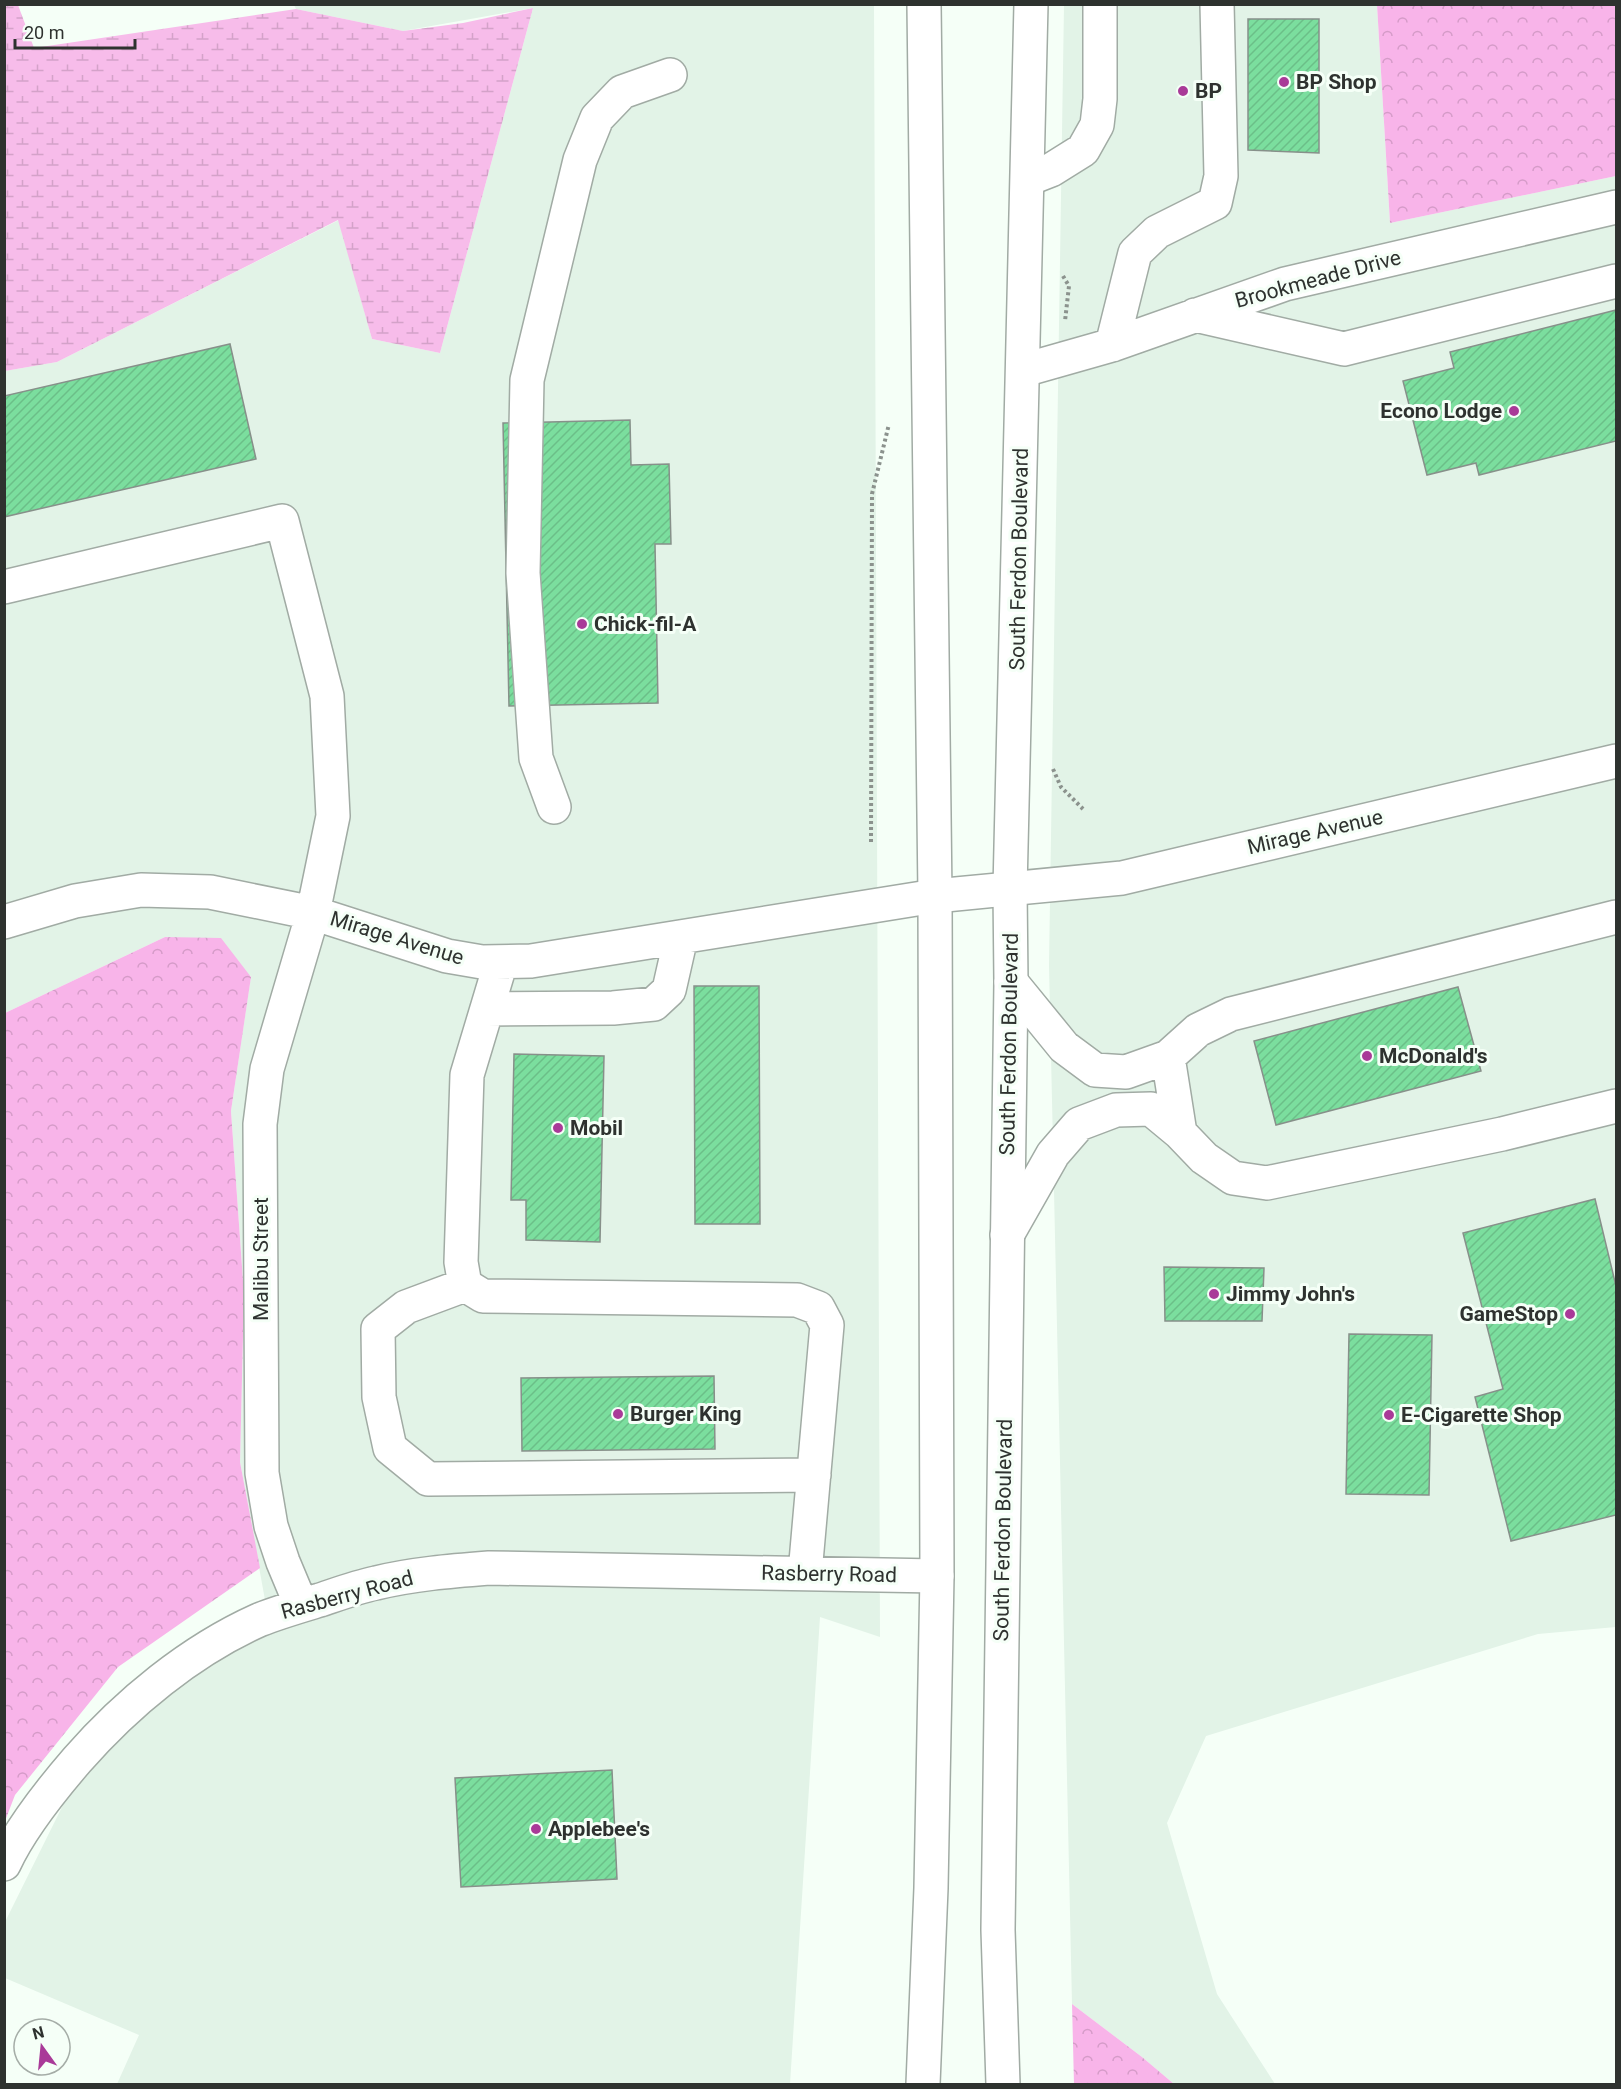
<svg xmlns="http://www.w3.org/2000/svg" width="1621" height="2089" viewBox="0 0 1621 2089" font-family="Roboto,sans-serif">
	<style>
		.built { fill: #e2f3e7 }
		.forest { fill: url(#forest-crowns) }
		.wetland { fill: url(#wetland-marsh) }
		.building { fill: url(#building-hatch); stroke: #87908a; stroke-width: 1.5 }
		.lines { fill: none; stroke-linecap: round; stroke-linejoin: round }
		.minor-casing { stroke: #a1aba4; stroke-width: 36 }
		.major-casing { stroke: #a1aba4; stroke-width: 36 }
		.path { stroke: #8b928d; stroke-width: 4; stroke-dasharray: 3 3; stroke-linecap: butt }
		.minor { stroke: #fff; stroke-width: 33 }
		.major { stroke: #fff; stroke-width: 33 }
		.poi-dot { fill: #a93a98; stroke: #f5fff7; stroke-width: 2 }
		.labels { text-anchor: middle; stroke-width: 6; stroke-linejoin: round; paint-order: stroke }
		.poi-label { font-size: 21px; font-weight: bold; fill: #2e322f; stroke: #f5fff7; text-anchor: start }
		.street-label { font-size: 21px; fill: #2e322f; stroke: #f5fff7 }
	</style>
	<defs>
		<pattern id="forest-crowns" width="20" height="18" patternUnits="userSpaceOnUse" patternTransform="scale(1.5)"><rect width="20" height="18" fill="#f8b4e9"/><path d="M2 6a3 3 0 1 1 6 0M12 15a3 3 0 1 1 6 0" fill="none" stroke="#d59bc8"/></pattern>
		<pattern id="wetland-marsh" width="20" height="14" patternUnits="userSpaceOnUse" patternTransform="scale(1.5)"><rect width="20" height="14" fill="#f7bcea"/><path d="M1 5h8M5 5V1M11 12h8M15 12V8" fill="none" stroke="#d4a2c9"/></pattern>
		<pattern id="building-hatch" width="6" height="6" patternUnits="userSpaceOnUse" patternTransform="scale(1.5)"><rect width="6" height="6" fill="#7bde9e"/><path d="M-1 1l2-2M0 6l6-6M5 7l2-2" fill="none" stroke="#6bbf88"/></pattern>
	</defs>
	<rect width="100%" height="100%" fill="#f5fff7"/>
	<path class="built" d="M 565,4 L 874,5 L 880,1637 L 820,1617 L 790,2084 L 117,2084 L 139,2035 L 5,1978 L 4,1924 L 64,1803 L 122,1734 L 222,1649 L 265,1600 L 240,1462 L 244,1295 L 231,1111 L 251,976 L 165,937 L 5,1013 L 5,371 L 57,362 L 339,220 L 372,339 L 440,353 L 533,8 L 403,31 L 296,9 L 294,5 Z
		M 1064,5 L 1377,5 L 1390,223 L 1616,176 L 1616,1627 L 1538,1634 L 1206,1736 L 1167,1823 L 1217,1994 L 1275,2084 L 1174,2084 L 1142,2057 L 1072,2004 L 1049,965 Z"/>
	<path class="forest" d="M 1377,5 L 1616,5 L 1616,176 L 1390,223 Z
		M 165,937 L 221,938 L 251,977 L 231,1111 L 244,1295 L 240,1462 L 260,1568 L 118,1667 L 15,1795 L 5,1821 L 5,1013 Z
		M 1072,2004 L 1142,2057 L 1174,2084 L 1074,2084 Z"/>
	<path class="wetland" d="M 5,4 L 18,5 L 34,48 L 296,9 L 403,31 L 463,23 L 533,8 L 440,353 L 372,339 L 338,220 L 57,362 L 5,371 Z"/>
	<path class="building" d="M 1248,19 L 1319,19 L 1319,153 L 1248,150 Z
		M 1616,310 L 1616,441 L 1479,475 L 1476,463 L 1427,475 L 1403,381 L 1454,368 L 1450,352 Z
		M 230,344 L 256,459 L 4,517 L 4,396 Z
		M 630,420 L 631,465 L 669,464 L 671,544 L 655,544 L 658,703 L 509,706 L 503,423 Z
		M 694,986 L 759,986 L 760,1224 L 695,1224 Z
		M 1458,987 L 1481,1071 L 1276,1125 L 1254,1041 Z
		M 514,1054 L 604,1056 L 600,1242 L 526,1240 L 526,1200 L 511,1200 Z
		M 1595,1199 L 1616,1286 L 1616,1515 L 1511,1541 L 1475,1397 L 1503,1389 L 1463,1233 Z
		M 1164,1267 L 1264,1268 L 1262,1321 L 1165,1321 Z
		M 1349,1334 L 1432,1335 L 1429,1495 L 1346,1494 Z
		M 714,1376 L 715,1449 L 522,1451 L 521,1378 Z
		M 612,1770 L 617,1879 L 461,1887 L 455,1778 Z"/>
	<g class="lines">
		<defs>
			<path id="minor" d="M 1028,179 L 1051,170 L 1083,150 L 1097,125 L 1100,99 L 1100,4
				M 1195,315 L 1344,349 L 1616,281
				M 1112,345 L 1135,253 L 1157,232 L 1215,203 L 1221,176 L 1217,4
				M 1024,370 L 1112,345 L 1285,284 L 1616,207
				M 4,587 L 282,521 L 327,696 L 333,816 L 313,913 L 267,1069 L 260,1124 L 262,1473 L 271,1526 L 283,1562 L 301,1605
				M 554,807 L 536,758 L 523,573 L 527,380 L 580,160 L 597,118 L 622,92 L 670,75
				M 4,922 L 75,901 L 141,890 L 210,892 L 313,913 L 447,956 L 482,962 L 531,961 L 935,896 L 1122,878 L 1616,761
				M 501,962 L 467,1075 L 461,1262 L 465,1285 L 483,1296 L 797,1300 L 818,1308 L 827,1325 L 805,1573
				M 1011,982 L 1064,1047 L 1095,1070 L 1126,1072 L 1168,1057 L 1198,1030 L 1231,1014 L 1616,917
				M 487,1009 L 613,1008 L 654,1004 L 669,990 L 681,937
				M 1168,1057 L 1180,1133
				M 1007,1235 L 1053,1154 L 1079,1124 L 1116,1110 L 1151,1109 L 1180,1133 L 1204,1158 L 1233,1178 L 1267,1183 L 1502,1134 L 1616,1106
				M 465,1285 L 406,1307 L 378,1329 L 379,1397 L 390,1448 L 428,1479 L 814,1475
				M 4,1864 C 20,1829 52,1789 77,1760 C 127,1703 190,1651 259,1620 C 279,1612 300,1606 320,1600 C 338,1594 357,1587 376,1583 C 413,1574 451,1571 489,1568 L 937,1576"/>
			<path id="major" d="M 923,2084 L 931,1888 L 937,1576 L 935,896 L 924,4
				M 1003,2084 L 998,1930 L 1011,982 L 1010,889 L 1031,4"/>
		</defs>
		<use href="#minor" class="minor-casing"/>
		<use href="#major" class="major-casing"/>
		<path class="path" d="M 1063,276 L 1069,286 L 1065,321
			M 1053,769 L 1061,787 L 1083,809
			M 871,842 L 872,494 L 889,424"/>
		<use href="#minor" class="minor"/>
		<use href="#major" class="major"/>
	</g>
	<g class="poi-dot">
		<circle cx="1284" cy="82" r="6"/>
		<circle cx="1183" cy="91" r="6"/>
		<circle cx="1514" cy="411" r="6"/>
		<circle cx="582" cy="624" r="6"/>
		<circle cx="1367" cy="1056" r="6"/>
		<circle cx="558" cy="1128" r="6"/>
		<circle cx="1214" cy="1294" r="6"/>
		<circle cx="1570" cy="1314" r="6"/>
		<circle cx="618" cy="1414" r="6"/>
		<circle cx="1389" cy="1415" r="6"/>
		<circle cx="536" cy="1829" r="6"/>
	</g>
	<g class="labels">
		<g class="poi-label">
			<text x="1296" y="89">BP Shop</text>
			<text x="1195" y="98">BP</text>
			<text x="1502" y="418" text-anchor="end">Econo Lodge</text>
			<text x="594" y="631">Chick-fil-A</text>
			<text x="1379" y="1063">McDonald's</text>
			<text x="570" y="1135">Mobil</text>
			<text x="1226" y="1301">Jimmy John's</text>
			<text x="1558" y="1321" text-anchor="end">GameStop</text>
			<text x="630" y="1421">Burger King</text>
			<text x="1401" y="1422">E-Cigarette Shop</text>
			<text x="548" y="1836">Applebee's</text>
		</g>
		<g class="street-label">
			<text transform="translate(1318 279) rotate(-15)" y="7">Brookmeade Drive</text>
			<text transform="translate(1019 559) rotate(-89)" y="7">South Ferdon Boulevard</text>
			<text transform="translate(1315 832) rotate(-13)" y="7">Mirage Avenue</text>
			<text transform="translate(397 938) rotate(17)" y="7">Mirage Avenue</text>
			<text transform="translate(1009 1044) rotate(-89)" y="7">South Ferdon Boulevard</text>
			<text transform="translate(261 1259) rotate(-90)" y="7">Malibu Street</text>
			<text transform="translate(1003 1530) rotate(-89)" y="7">South Ferdon Boulevard</text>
			<text transform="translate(829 1574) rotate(1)" y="7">Rasberry Road</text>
			<text transform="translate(347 1595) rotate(-15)" y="7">Rasberry Road</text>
		</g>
	</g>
	<rect width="1621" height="2089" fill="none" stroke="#2e322f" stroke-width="12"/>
	<g transform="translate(42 2047) rotate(345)"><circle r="28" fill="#f5fff7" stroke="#a5ada7" stroke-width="1.5"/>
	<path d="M0-4.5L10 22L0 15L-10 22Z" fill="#a93a98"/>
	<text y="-9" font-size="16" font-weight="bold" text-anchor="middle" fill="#2e322f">N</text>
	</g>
	<path d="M15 39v9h120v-9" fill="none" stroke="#2e322f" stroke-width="3"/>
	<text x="24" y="39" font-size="18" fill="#2e322f" stroke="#f5fff7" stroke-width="4.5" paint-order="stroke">20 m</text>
</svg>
